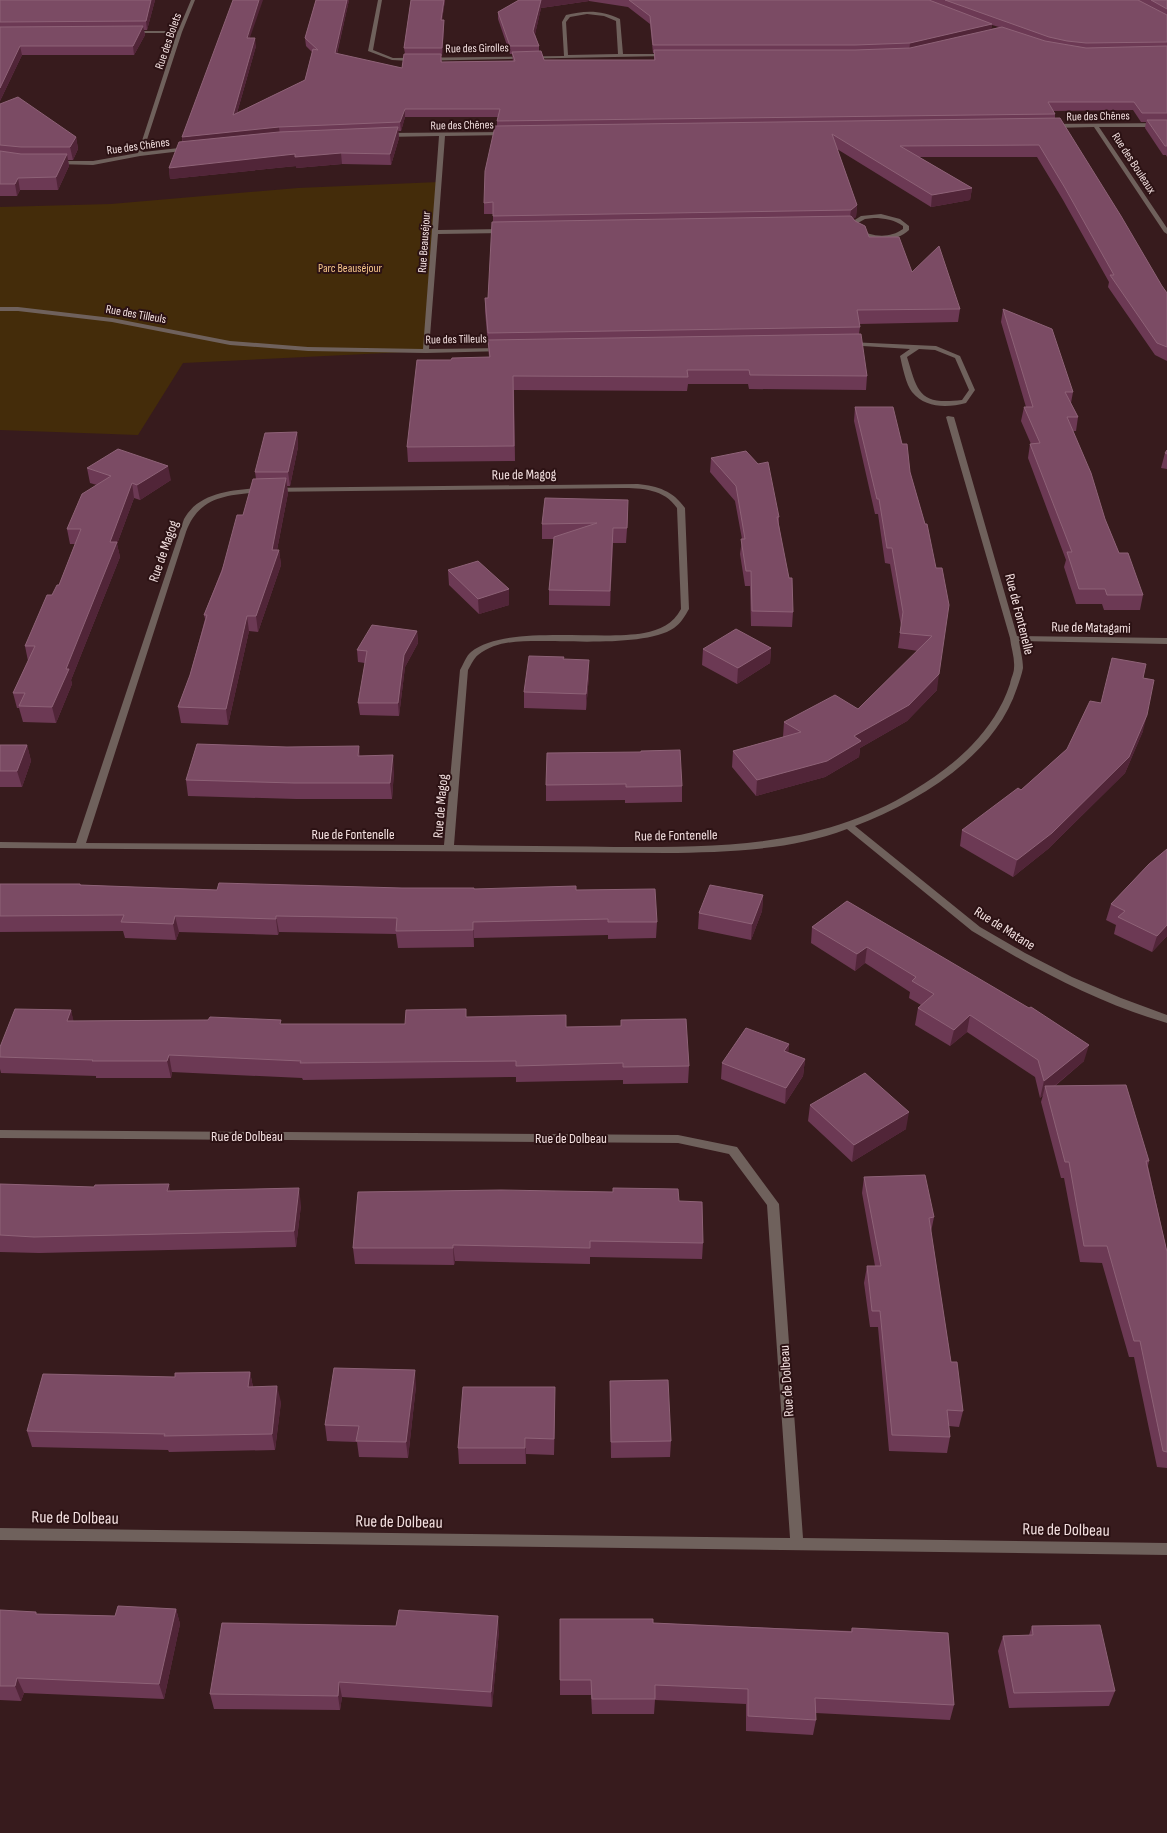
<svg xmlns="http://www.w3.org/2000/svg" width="1167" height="1833" viewBox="0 0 1167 1833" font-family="'Sofia Sans Condensed',sans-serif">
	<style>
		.green { fill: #442c0a }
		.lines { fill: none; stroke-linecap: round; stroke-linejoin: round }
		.minor { fill: #6f615c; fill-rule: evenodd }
		.wall { fill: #6c3954; fill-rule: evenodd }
		.shaded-wall { fill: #512538 }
		.building { fill: #7b4b64; stroke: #8e6277 }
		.labels { text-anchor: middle; stroke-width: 4; stroke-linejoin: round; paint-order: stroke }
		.far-street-label { font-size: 12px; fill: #f3e0e0; stroke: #2c1214 }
		.far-park-label { font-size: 12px; fill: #f7c78b; stroke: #2c1214 }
		.street-label { font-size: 14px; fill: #f3e0e0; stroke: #2c1214 }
		.near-street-label { font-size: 17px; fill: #f3e0e0; stroke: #2c1214 }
	</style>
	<rect width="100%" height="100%" fill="#371b1d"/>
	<path class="green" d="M 439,182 L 426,351 L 183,363 L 138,435 L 0,430 L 0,207 L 111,204 L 298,188 Z"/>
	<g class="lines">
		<path class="minor" d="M 191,0 L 195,0 L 182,32 L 143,152 L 188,147 L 190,148 L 190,150 L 140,156 L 93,165 L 55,164 L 55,162 L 57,161 L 93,161 L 138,153 L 177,33 L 130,33 L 128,32 L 130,31 L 178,31 Z
			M 378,0 L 382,0 L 373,50 L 393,58 L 564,56 L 562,22 L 566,15 C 585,10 602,10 620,19 L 623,54 L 667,54 L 669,55 L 667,56 L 410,61 L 392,60 L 368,51 ZM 587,14 L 604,16 L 616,21 L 618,54 L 568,55 L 566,22 L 570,17 Z
			M 1167,123 L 1167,127 L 1099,127 L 1167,228 L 1167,234 L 1164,232 L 1094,127 L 1051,128 L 1048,126 L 1051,124 Z
			M 507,132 L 510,134 L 509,135 L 445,136 L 438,230 L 504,229 L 507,231 L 504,233 L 438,234 L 429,349 L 503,348 L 506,350 L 505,351 L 426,353 L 308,351 L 230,345 L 112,322 L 18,311 L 0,311 L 0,307 L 18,307 L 112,318 L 230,341 L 308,347 L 423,349 L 439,136 L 385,137 L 382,135 L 385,133 Z
			M 881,214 L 900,219 L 909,226 L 909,230 C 895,244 865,242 851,229 L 850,223 L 861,216 ZM 874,218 C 884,218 895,220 903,226 L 903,229 C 889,239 871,237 857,228 L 856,224 L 865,219 Z
			M 849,342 L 936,346 L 960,356 L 975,390 L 966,403 C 947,408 925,408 912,392 C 906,385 902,365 900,356 L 910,349 L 847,345 L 846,344 ZM 919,349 L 935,350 L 955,358 L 969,390 L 962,400 C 919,405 918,393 907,357 Z
			M 948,416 L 954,417 L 1017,636 L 1167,638 L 1167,644 L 1019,641 C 1020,649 1023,659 1023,668 C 1022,674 1019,682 1017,688 C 995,756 918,802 855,826 L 980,927 L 1025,953 L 1072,977 L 1121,998 L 1167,1015 L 1167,1023 C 1098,1003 1033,968 972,931 L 847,829 C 790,851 725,852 665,853 L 0,848 L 0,842 L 76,843 L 184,519 C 199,492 233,490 261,488 L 638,484 C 658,486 673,491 685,508 L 689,609 C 685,616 681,623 674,628 C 648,646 573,641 539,641 C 518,641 496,641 478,655 C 474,658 471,665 468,670 L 454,845 C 507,846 561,846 614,847 C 720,847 821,848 914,790 C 935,777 955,763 972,745 C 989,727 1002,708 1010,684 C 1011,678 1014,673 1014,668 C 1015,658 1011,648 1010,638 L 946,417 ZM 621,488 C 642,488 664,489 677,508 L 681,609 C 673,624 660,630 644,633 C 600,641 505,624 471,652 C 466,656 463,665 460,670 L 444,845 L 86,843 L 186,532 C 199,496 227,495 261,492 Z
			M 0,1130 L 678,1135 L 737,1147 L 779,1204 L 803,1538 L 1167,1543 L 1167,1555 L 0,1540 L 0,1528 L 790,1538 L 767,1205 L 729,1154 L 678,1143 L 0,1138 Z"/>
	</g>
	<path class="wall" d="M 0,0 L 155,0 L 147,30 L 144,30 L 145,35 L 134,55 L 22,55 L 0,101 Z
		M 316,0 L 349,0 L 337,54 L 402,68 L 405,54 L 404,48 L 411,0 L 445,0 L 442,20 L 444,20 L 444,28 L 442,56 L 441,56 L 442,62 L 513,61 L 512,54 L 510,54 L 498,19 L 498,12 L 519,0 L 1167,0 L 1167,157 L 1166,155 L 1163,155 L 1145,128 L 1146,122 L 1141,122 L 1133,110 L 1053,111 L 1055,114 L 1055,118 L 1162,286 L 1167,293 L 1167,361 L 1155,355 L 1108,287 L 1109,282 L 1063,200 L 1037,157 L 919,157 L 972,188 L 970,200 L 931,207 L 837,149 L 857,205 L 856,217 L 853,218 L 869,237 L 912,272 L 960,309 L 958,322 L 859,324 L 860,327 L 859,334 L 867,376 L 866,390 L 749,389 L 748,384 L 688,384 L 687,391 L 514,390 L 515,461 L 408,462 L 407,447 L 451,360 L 489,357 L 485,311 L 485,298 L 488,298 L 493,222 L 493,214 L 484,214 L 484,203 L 497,126 L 497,121 L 498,117 L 405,117 L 401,131 L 398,131 L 399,138 L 391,165 L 342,164 L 296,168 L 296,166 L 170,179 L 169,168 L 182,142 L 182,137 L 250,38 L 256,46 L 237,113 L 305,80 L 312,52 L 306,46 L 305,38 ZM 589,1 L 628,7 L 650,24 L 653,53 L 654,53 L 654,60 L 544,60 L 539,51 L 539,46 L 535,34 L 541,8 ZM 992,25 L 999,27 L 991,29 Z
		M 0,104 L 76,137 L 78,149 L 73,160 L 68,160 L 69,166 L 58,190 L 20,190 L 17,196 L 0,196 Z
		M 1003,309 L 1073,392 L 1071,403 L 1078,417 L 1076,431 L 1073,431 L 1105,519 L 1119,553 L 1143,595 L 1140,610 L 1104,610 L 1102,604 L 1076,604 L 1064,567 L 1066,560 L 1028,458 L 1030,444 L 1031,444 L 1021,421 L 1024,407 L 1026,407 L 1001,322 Z
		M 855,407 L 902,444 L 910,472 L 925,524 L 937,690 L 907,721 L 860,748 L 859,757 L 825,777 L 756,796 L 732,767 L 733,751 L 783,737 L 784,722 L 858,709 L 918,651 L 898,648 L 901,626 L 890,564 L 885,563 L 878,514 L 875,514 L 854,421 Z
		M 297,432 L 298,447 L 290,486 L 287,486 L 288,493 L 277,550 L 279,550 L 281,565 L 258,632 L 249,631 L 228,725 L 181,723 L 178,707 L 190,675 L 205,619 L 204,615 L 243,515 L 256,479 L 255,472 Z
		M 1167,450 L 1167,469 L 1161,468 L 1165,453 Z
		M 711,458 L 779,517 L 779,525 L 793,612 L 792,627 L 751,626 L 750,586 L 745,586 L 740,554 L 742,539 L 735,501 L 710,472 Z
		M 87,468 L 171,480 L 140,500 L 134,498 L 117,544 L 120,557 L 71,680 L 72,684 L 56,723 L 23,722 L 19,708 L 17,708 L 13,693 L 28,661 L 25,646 L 52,595 L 59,585 L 75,544 L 70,544 L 67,529 L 97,485 L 90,483 Z
		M 628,515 L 626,543 L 613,543 L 610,606 L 549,605 L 549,590 L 554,539 L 542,539 L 542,524 Z
		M 448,570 L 509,605 L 479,614 L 449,585 Z
		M 417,631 L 418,643 L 405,667 L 399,716 L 360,715 L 358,703 L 365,663 L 358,662 L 357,650 Z
		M 771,648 L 770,663 L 737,684 L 702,665 L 703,649 Z
		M 564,659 L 589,675 L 586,710 L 524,708 L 524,692 Z
		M 1143,678 L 1143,731 L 1125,773 L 1048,849 L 1013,877 L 960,846 L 962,830 L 1021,790 L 1067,749 L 1101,703 Z
		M 0,745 L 27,745 L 31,761 L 22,787 L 0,787 Z
		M 641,752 L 682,786 L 682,802 L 625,803 L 625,800 L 546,801 L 546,785 Z
		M 360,756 L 394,771 L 392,799 L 296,799 L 188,796 L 186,780 Z
		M 1149,864 L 1167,936 L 1152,952 L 1114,934 L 1116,925 L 1106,920 L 1111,904 Z
		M 0,884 L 80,884 L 81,885 L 217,890 L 402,888 L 576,890 L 657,922 L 656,938 L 608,939 L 608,935 L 474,938 L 474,947 L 398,948 L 396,934 L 279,932 L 278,935 L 179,932 L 176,940 L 125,938 L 123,931 L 0,932 Z
		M 763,895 L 762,911 L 751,940 L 698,929 L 699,913 Z
		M 847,901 L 1084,1061 L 1055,1086 L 1149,1161 L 1148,1166 L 1167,1252 L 1167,1468 L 1157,1467 L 1134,1357 L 1129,1357 L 1102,1263 L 1080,1262 L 1064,1178 L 1061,1178 L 1041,1102 L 1043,1095 L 1040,1098 L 1035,1077 L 967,1032 L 950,1046 L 915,1025 L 918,1008 L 921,1005 L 909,998 L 910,992 L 865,963 L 855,971 L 811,943 L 812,927 Z
		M 71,1010 L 73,1021 L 282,1024 L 405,1024 L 466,1017 L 566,1027 L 621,1026 L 621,1020 L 689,1066 L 688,1083 L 623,1084 L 623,1080 L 516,1082 L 516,1077 L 303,1080 L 302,1078 L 172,1072 L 171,1078 L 96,1078 L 96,1076 L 1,1073 L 0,1069 L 0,1047 Z
		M 789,1044 L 788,1053 L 805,1059 L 803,1076 L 785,1104 L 721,1079 L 722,1063 Z
		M 810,1105 L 906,1129 L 852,1162 L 808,1121 Z
		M 864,1177 L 934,1217 L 931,1232 L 951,1362 L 963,1411 L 959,1427 L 949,1426 L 950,1437 L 947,1453 L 889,1451 L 878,1327 L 870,1327 L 864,1283 L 867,1266 L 875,1266 L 862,1193 Z
		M 0,1184 L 170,1191 L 301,1205 L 296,1247 L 39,1253 L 0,1252 Z
		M 679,1201 L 703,1243 L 702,1259 L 590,1257 L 590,1264 L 455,1261 L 454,1265 L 355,1264 L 353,1248 Z
		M 250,1372 L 253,1387 L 281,1402 L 275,1450 L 169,1452 L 168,1450 L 32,1447 L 27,1431 L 175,1377 Z
		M 610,1381 L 671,1441 L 670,1457 L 611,1458 Z
		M 416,1386 L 408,1458 L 359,1457 L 357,1442 L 327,1441 L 325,1425 Z
		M 555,1403 L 554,1455 L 526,1454 L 526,1464 L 459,1464 L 458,1448 Z
		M 176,1609 L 180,1624 L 164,1699 L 24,1693 L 21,1701 L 0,1700 L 0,1610 L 37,1614 L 115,1616 Z
		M 653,1623 L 851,1631 L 852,1628 L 954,1705 L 950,1720 L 816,1713 L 816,1720 L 813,1735 L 746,1731 L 746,1704 L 655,1700 L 654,1714 L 592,1714 L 591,1695 L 560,1695 L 560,1680 Z
		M 1032,1626 L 1115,1691 L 1109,1706 L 1009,1708 L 998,1651 L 1003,1636 L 1029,1635 Z
		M 499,1631 L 492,1707 L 342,1697 L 340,1710 L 214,1709 L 210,1694 Z"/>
	<path class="shaded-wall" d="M 151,0 L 155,0 L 147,30 L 146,21 Z
		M 259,0 L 263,0 L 247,46 L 247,38 Z
		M 347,0 L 349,0 L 335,61 L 335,53 Z
		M 444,0 L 445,0 L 441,28 L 441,20 Z
		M 541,0 L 589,0 L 589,1 L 541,8 L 534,39 L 533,31 Z
		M 444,20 L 444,28 L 442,56 L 442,48 Z
		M 992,24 L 991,32 L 909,52 L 910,43 Z
		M 143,26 L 145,35 L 134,55 L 133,46 Z
		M 255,38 L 256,46 L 234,123 L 233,115 Z
		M 20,46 L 22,55 L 0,101 L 0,88 Z
		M 405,109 L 405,117 L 401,131 L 400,122 Z
		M 279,127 L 280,136 L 183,146 L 182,137 Z
		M 398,127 L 399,138 L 391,165 L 390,154 Z
		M 76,137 L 78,149 L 73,160 L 70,147 Z
		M 341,153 L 342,164 L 296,168 L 295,157 Z
		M 67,154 L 69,166 L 58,190 L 56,177 Z
		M 295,154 L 296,166 L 170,179 L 169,168 Z
		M 18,178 L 20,190 L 17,196 L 15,184 Z
		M 972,188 L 970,200 L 931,207 L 932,195 Z
		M 857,205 L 856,217 L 849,222 L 851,210 Z
		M 297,432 L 298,447 L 290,486 L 288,472 Z
		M 168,466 L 171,480 L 140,500 L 137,485 Z
		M 286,478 L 288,493 L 274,565 L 272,550 Z
		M 132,483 L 134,498 L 117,544 L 120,557 L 71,680 L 72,684 L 56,723 L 52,707 L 110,542 Z
		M 613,528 L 613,543 L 610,606 L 610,591 Z
		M 279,550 L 281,565 L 258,632 L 256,616 Z
		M 509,589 L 509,605 L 479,614 L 478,599 Z
		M 247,616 L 249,631 L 228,725 L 226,709 Z
		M 417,631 L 418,643 L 405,667 L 399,716 L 398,703 L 404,655 Z
		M 771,648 L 770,663 L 737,684 L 738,668 Z
		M 589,660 L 589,675 L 586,710 L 586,694 Z
		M 939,674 L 937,690 L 907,721 L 860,748 L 859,757 L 825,777 L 756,796 L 757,780 L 854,736 Z
		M 1147,715 L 1143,731 L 1125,773 L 1048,849 L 1013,877 L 1017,860 Z
		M 27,745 L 31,761 L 22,787 L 17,771 Z
		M 359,746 L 361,762 L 358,756 Z
		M 393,755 L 394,771 L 392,799 L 390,783 Z
		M 763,895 L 762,911 L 751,940 L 752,924 Z
		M 175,916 L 179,932 L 176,940 L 173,924 Z
		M 276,916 L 279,932 L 278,935 L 276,919 Z
		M 473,922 L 474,938 L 474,947 L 473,930 Z
		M 1167,925 L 1167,936 L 1152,952 L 1157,936 Z
		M 867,947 L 865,963 L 855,971 L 857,954 Z
		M 71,1010 L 75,1027 L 67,1021 Z
		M 970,1015 L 967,1032 L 950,1046 L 954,1030 Z
		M 789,1044 L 787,1061 L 784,1051 Z
		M 1089,1045 L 1084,1061 L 1047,1092 L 1045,1086 L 1043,1095 L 1040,1098 L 1044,1081 Z
		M 169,1055 L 172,1072 L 171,1078 L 167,1061 Z
		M 805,1059 L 803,1076 L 785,1104 L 786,1088 Z
		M 909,1112 L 906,1129 L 852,1162 L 854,1145 Z
		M 169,1184 L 172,1200 L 167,1191 Z
		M 299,1188 L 301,1205 L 296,1247 L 294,1231 Z
		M 453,1245 L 455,1261 L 454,1265 L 453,1248 Z
		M 415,1370 L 416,1386 L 408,1458 L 406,1442 Z
		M 250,1372 L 253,1388 L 248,1387 Z
		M 277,1386 L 281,1402 L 275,1450 L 272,1434 Z
		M 555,1387 L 555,1403 L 554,1455 L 554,1439 Z
		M 525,1438 L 526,1454 L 526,1464 L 525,1448 Z
		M 176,1609 L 180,1624 L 164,1699 L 159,1684 Z
		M 498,1616 L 499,1631 L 492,1707 L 491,1692 Z
		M 17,1678 L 24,1693 L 21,1701 L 15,1686 Z
		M 339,1682 L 342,1697 L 340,1710 L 338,1696 Z"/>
	<path class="building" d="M 0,0 L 151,0 L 146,21 L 0,22 Z
		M 233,0 L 259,0 L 247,38 L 255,38 L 233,115 L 305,80 L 313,49 L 318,50 L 305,38 L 316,0 L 347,0 L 335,53 L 402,68 L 404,54 L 441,54 L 441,62 L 515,61 L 512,52 L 541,51 L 544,60 L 655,60 L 654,50 L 855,50 L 910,48 L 1002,27 L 1045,41 L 1086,48 L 1167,46 L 1167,113 L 1142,113 L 1134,102 L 1048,102 L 1055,114 L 497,121 L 500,109 L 405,109 L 400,122 L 279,127 L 182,137 Z
		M 411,0 L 444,0 L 441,20 L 444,20 L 442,48 L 404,48 Z
		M 519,0 L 541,0 L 533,31 L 539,46 L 510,46 L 498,12 Z
		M 629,0 L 929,0 L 992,24 L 910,43 L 855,45 L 653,45 L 650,16 Z
		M 945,0 L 1138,0 L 1167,15 L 1167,42 L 1086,43 L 1067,41 L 1049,37 Z
		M 1151,0 L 1167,0 L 1167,9 Z
		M 143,26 L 133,46 L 20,46 L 0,88 L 0,27 Z
		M 18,97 L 76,137 L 70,147 L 21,147 L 0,145 L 0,104 Z
		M 1060,118 L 1121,216 L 1162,286 L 1167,293 L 1167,347 L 1157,343 L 1110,275 L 1114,275 L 1065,188 L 1039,145 L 900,146 L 972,188 L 932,195 L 832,134 L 857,205 L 851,210 L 493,216 L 493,202 L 484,203 L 485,171 L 495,126 Z
		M 1147,120 L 1167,120 L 1167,146 L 1165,146 Z
		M 398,127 L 390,154 L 341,153 L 295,157 L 295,154 L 169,168 L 179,142 L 279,132 Z
		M 0,151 L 21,154 L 67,154 L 56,177 L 18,178 L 15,184 L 0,184 Z
		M 851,216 L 855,221 L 865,226 L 869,237 L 899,237 L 912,272 L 939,246 L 960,309 L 857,310 L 860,327 L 488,333 L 485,298 L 488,298 L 492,222 Z
		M 1003,309 L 1052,329 L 1073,392 L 1065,392 L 1078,417 L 1067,417 L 1091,473 L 1105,519 L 1119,553 L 1128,553 L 1143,595 L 1107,595 L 1105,589 L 1079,589 L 1067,552 L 1072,552 L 1030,444 L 1040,443 L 1024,407 L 1033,407 Z
		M 857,334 L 861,334 L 867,376 L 750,375 L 749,370 L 687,370 L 688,377 L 513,376 L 514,446 L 407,447 L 417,360 L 451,360 L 452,358 L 490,357 L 488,340 Z
		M 855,407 L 893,407 L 902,444 L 907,444 L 910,472 L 925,524 L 927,524 L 936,568 L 942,568 L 949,605 L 939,674 L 909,705 L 854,736 L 861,741 L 827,761 L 757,780 L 733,751 L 801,732 L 784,722 L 835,695 L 858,709 L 932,636 L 900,633 L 903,612 L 892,548 L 887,548 L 879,499 L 877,499 Z
		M 297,432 L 288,472 L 255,472 L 265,433 Z
		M 118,449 L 168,466 L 137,485 L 132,483 L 110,542 L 117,542 L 66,669 L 69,669 L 52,707 L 19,706 L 25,693 L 13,693 L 35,646 L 25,646 L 47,595 L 52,595 L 57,585 L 59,585 L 81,529 L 67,529 L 82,494 L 111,476 L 87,468 Z
		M 1167,450 L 1167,454 L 1165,453 Z
		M 746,451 L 758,464 L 768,462 L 779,517 L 777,517 L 789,578 L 792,578 L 793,612 L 752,611 L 751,571 L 746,571 L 741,539 L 745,539 L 736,486 L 711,458 Z
		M 286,478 L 272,550 L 279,550 L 256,616 L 247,616 L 226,709 L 178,707 L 190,675 L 207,615 L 204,615 L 222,571 L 237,515 L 243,515 L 253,479 Z
		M 545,498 L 628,500 L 627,528 L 613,528 L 610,591 L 549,590 L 554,537 L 597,523 L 542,524 Z
		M 478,561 L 509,589 L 478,599 L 448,570 Z
		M 372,625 L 417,631 L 404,655 L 398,703 L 358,703 L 367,651 L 357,650 Z
		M 736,629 L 771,648 L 738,668 L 703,649 Z
		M 529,656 L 564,657 L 563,659 L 589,660 L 586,694 L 524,692 Z
		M 1112,658 L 1146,664 L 1143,678 L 1154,680 L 1147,715 L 1129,757 L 1052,833 L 1017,860 L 962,830 L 1018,788 L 1021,790 L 1067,749 L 1090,701 L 1101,703 Z
		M 197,744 L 287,747 L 359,746 L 358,756 L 393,755 L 390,783 L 294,783 L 186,780 Z
		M 0,745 L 27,745 L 17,771 L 0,771 Z
		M 680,750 L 682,786 L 626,787 L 626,784 L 546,785 L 547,753 L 641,752 L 641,751 Z
		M 1167,849 L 1167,925 L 1157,936 L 1118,917 L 1125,911 L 1111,904 L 1149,864 Z
		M 219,883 L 402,888 L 474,888 L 474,889 L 576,886 L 576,890 L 655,889 L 657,922 L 608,922 L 608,919 L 473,922 L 473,930 L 396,931 L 397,918 L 276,916 L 276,919 L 175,916 L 173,924 L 121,922 L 124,915 L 0,916 L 0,884 L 80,884 L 80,885 L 217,890 Z
		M 710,885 L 763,895 L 752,924 L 699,913 Z
		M 847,901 L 1029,1008 L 1031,1007 L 1089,1045 L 1044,1081 L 1038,1060 L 970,1015 L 954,1030 L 918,1008 L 934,994 L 912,981 L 916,977 L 867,947 L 857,954 L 812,927 Z
		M 15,1009 L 71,1010 L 67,1021 L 208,1020 L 210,1017 L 281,1020 L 280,1024 L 405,1024 L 406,1010 L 466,1009 L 466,1017 L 566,1015 L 566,1027 L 621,1026 L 621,1020 L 686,1019 L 689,1066 L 623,1067 L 623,1063 L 516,1066 L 516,1061 L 300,1063 L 301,1061 L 169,1055 L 167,1061 L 92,1061 L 93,1060 L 0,1057 L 0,1047 Z
		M 746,1028 L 789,1044 L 784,1051 L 805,1059 L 786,1088 L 722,1063 Z
		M 865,1073 L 909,1112 L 854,1145 L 810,1105 Z
		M 1126,1085 L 1149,1161 L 1146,1161 L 1167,1252 L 1167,1452 L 1163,1451 L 1140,1341 L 1134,1341 L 1107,1246 L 1084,1246 L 1069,1162 L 1065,1162 L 1045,1086 Z
		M 925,1175 L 934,1217 L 929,1218 L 951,1362 L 957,1362 L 963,1411 L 947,1410 L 950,1437 L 892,1435 L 880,1311 L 872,1311 L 867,1266 L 881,1266 L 864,1177 Z
		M 0,1184 L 94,1187 L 95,1185 L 169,1184 L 167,1191 L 299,1188 L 294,1231 L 34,1237 L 0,1235 Z
		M 613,1188 L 678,1189 L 679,1201 L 702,1202 L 703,1243 L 590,1241 L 590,1248 L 453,1245 L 453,1248 L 353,1248 L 358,1192 L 501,1190 L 613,1192 Z
		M 334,1368 L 415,1370 L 406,1442 L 356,1441 L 359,1426 L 325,1425 Z
		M 250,1372 L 248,1387 L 277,1386 L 272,1434 L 164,1436 L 165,1434 L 27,1431 L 43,1374 L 175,1377 L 175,1373 Z
		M 668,1380 L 671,1441 L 611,1442 L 610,1381 Z
		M 463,1387 L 555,1387 L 554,1439 L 525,1438 L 525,1448 L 458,1448 Z
		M 118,1606 L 176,1609 L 159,1684 L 17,1678 L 15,1686 L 0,1686 L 0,1610 L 36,1612 L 36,1614 L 115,1616 Z
		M 399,1610 L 498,1616 L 491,1692 L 339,1682 L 338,1696 L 210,1694 L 222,1623 L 396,1626 Z
		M 560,1619 L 653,1619 L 653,1623 L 852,1632 L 852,1628 L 948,1633 L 954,1705 L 815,1698 L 816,1720 L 748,1716 L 748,1689 L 655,1685 L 655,1699 L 592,1699 L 591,1680 L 560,1680 Z
		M 1100,1625 L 1115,1691 L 1014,1693 L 1003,1636 L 1033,1635 L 1032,1626 Z"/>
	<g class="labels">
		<g class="far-street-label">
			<text transform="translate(168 41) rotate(-71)" y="4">Rue des Bolets</text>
			<text transform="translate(477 48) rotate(-1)" y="4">Rue des Girolles</text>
			<text transform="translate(1098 116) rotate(-1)" y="4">Rue des Chênes</text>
			<text transform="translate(462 125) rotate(-1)" y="4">Rue des Chênes</text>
			<text transform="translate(138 146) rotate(-8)" y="4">Rue des Chênes</text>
			<text transform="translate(1134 163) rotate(57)" y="4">Rue des Bouleaux</text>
			<text transform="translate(424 242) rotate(-86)" y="4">Rue Beauséjour</text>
			<text transform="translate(136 314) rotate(10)" y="4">Rue des Tilleuls</text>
			<text transform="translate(456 339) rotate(-1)" y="4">Rue des Tilleuls</text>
		</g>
		<g class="far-park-label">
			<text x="350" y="272">Parc Beauséjour</text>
		</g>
		<g class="street-label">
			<text transform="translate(524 474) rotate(-1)" y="5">Rue de Magog</text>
			<text transform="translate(163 551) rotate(-71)" y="5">Rue de Magog</text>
			<text transform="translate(1020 614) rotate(76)" y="5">Rue de Fontenelle</text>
			<text transform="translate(1091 627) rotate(1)" y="5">Rue de Matagami</text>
			<text transform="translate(440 806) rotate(-85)" y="5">Rue de Magog</text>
			<text x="353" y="839">Rue de Fontenelle</text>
			<text transform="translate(676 835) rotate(-1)" y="5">Rue de Fontenelle</text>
			<text transform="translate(1005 928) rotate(32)" y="5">Rue de Matane</text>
			<text x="247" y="1141">Rue de Dolbeau</text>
			<text x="571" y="1143">Rue de Dolbeau</text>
			<text transform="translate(786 1381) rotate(-94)" y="5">Rue de Dolbeau</text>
		</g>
		<g class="near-street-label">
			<text transform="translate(75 1517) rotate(1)" y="6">Rue de Dolbeau</text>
			<text transform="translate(399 1521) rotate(1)" y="6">Rue de Dolbeau</text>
			<text transform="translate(1066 1529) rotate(1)" y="6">Rue de Dolbeau</text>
		</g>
	</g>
</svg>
